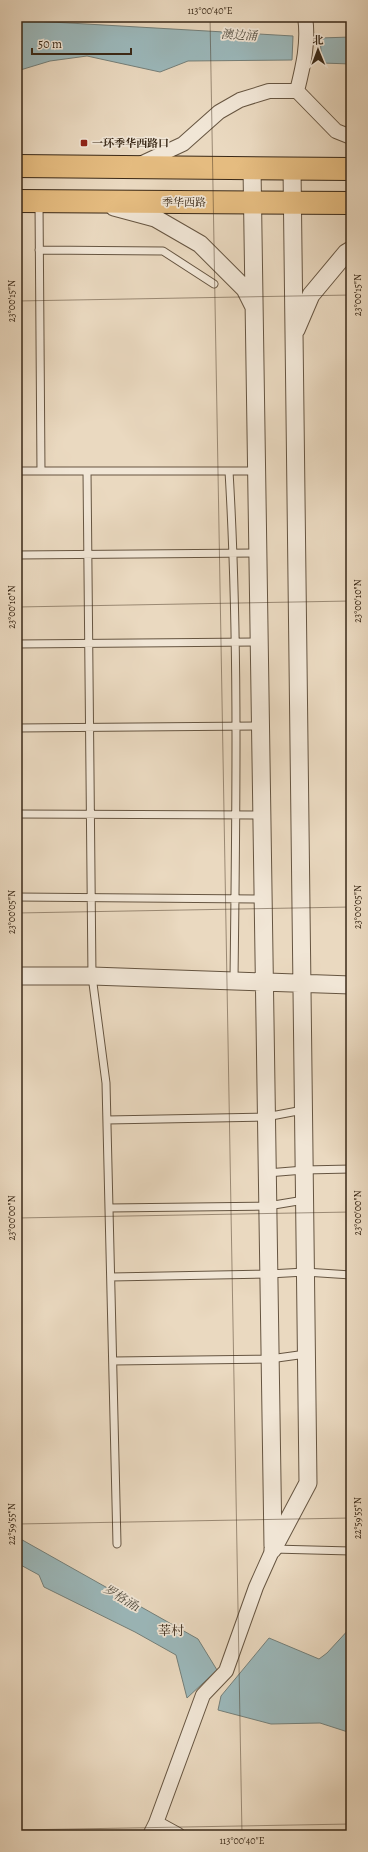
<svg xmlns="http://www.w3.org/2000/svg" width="368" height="1852" viewBox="0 0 368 1852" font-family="Alegreya,'Noto Serif SC',serif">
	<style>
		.water { fill: #9bb8bb; stroke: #747f79 }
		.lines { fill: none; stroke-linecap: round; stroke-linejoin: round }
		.service-casing { stroke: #665541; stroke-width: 9 }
		.minor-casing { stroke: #665541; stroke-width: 16 }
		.tertiary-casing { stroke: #665541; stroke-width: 19 }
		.primary-casing { stroke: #3a2917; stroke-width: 24 }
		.service { stroke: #f1e6d6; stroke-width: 7 }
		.minor { stroke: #f1e6d6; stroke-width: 14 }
		.tertiary { stroke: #f1e6d6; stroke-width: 17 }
		.primary { stroke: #e5bc80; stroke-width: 22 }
		.ticks { fill: none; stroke: #3a2917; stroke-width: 1; stroke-opacity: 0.45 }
		.poi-dot { fill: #8f2418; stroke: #f1e6d6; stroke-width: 1.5 }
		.labels { text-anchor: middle; stroke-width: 3.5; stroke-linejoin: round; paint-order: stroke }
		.poi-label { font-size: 11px; font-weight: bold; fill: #3a2917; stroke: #f1e6d6; text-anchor: start }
		.street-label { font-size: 11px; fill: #3a2917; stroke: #f1e6d6 }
		.water-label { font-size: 12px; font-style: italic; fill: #524d40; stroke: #f1e6d6 }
		.quarter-label { font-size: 13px; fill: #3a2917; stroke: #f1e6d6 }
		.neatline { fill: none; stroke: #3a2917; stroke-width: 1.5 }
		.ticks-label { font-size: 10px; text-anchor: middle; fill: #3a2917 }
	</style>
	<rect width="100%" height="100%" fill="#ead9c0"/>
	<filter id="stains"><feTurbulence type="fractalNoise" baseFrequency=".005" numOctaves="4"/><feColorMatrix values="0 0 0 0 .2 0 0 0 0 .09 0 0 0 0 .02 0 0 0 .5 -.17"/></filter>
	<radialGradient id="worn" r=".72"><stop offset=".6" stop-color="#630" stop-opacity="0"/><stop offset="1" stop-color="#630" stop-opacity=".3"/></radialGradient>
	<path class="water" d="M 17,20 L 293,36 L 292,60 L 188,61 L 160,72 L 87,56 L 50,61 L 17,71 Z
		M 351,37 L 351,64 L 322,63 L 320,38 Z
		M 17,1537 L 198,1639 L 217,1670 L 187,1698 L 176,1655 L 135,1632 L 44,1587 L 39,1575 L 17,1563 Z
		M 351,1627 L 351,1733 L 320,1723 L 271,1724 L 218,1710 L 221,1696 L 269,1638 L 319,1659 L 327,1653 Z"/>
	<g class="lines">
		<defs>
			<path id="service" d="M 39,203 L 41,471
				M 39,250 L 163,251 L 214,284
				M 17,471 L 257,471
				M 87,471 L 92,976 L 106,1083 L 117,1544
				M 229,471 C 239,640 236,810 234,980
				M 17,555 L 259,553
				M 17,644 L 259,642
				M 17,728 L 261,726
				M 17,814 L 262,815
				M 17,897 L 263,899
				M 107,1120 L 266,1117 L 303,1110
				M 267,1173 L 304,1170 L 351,1169
				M 109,1208 L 268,1206 L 304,1200
				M 111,1277 L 269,1274 L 305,1272 L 351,1275
				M 113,1361 L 270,1359 L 306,1354
				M 273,1549 L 351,1551"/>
			<path id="minor" d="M 297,91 C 303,67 309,42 305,17
				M 140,164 L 183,144 L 219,112 L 240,100 L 269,91 L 297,91 L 336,131 L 351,137
				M 156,1823 L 203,1695 L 226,1671 L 256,1587 L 273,1549
				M 150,1835 L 156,1823 L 178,1835"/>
			<path id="tertiary" d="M 252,168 L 273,1546
				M 114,207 L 155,218 L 200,244 L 245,289 L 254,307
				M 296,330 L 311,295 L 346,253 L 351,250
				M 17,976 L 92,976 L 351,985
				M 273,1549 L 308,1483 L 292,168"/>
			<path id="primary" d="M 17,166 L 351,169
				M 17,201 L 351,203"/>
		</defs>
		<use href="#service" class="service-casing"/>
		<use href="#minor" class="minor-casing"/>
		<use href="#tertiary" class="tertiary-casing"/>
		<use href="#primary" class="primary-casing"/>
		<use href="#service" class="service"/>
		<use href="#minor" class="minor"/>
		<use href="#tertiary" class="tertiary"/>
		<use href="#primary" class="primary"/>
	</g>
	<path class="ticks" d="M 210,17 L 242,1835M 17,301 L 351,295M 17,607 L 351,601M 17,913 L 351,907M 17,1218 L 351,1212M 17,1524 L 351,1518M 17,1830 L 351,1824"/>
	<rect class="poi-dot" x="80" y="139" width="8" height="8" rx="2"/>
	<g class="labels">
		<g class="poi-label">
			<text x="92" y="147">一环季华西路口</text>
		</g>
		<g class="street-label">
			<text x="184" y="206">季华西路</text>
		</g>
		<g class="water-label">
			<text transform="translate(239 35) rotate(3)" y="4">澳边涌</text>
			<text transform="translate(122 1598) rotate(31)" y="4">罗格涌1</text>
		</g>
		<g class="quarter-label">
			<text x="171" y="1635">莘村</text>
		</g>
	</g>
	<rect width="368" height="1852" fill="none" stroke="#ead9c0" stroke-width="44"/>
	<g transform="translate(318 50) rotate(359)" stroke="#f1e6d6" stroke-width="3" paint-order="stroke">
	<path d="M0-3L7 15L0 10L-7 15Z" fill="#3a2917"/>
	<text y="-6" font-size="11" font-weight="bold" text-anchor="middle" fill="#3a2917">北</text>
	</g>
	<path d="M32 48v6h99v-6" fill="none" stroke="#3a2917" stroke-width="2"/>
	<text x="38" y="48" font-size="12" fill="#3a2917" stroke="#f1e6d6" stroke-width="3" paint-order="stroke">50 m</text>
	<rect x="22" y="22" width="324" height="1808" class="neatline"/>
	<g class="ticks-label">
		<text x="210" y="14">113°00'40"E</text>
		<text transform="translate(357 295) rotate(-90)" y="4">23°00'15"N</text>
		<text transform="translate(11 301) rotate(-90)" y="4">23°00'15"N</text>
		<text transform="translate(357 601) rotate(-90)" y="4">23°00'10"N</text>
		<text transform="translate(11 607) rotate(-90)" y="4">23°00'10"N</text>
		<text transform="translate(357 907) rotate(-90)" y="4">23°00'05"N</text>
		<text transform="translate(11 912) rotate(-90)" y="4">23°00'05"N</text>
		<text transform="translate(357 1213) rotate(-90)" y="4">23°00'00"N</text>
		<text transform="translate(11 1218) rotate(-90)" y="4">23°00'00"N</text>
		<text transform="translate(357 1518) rotate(-90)" y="4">22°59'55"N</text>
		<text transform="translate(11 1524) rotate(-90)" y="4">22°59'55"N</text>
		<text x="242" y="1844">113°00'40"E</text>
	</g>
	<rect width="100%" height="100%" filter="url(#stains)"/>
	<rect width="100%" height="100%" fill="url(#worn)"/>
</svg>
